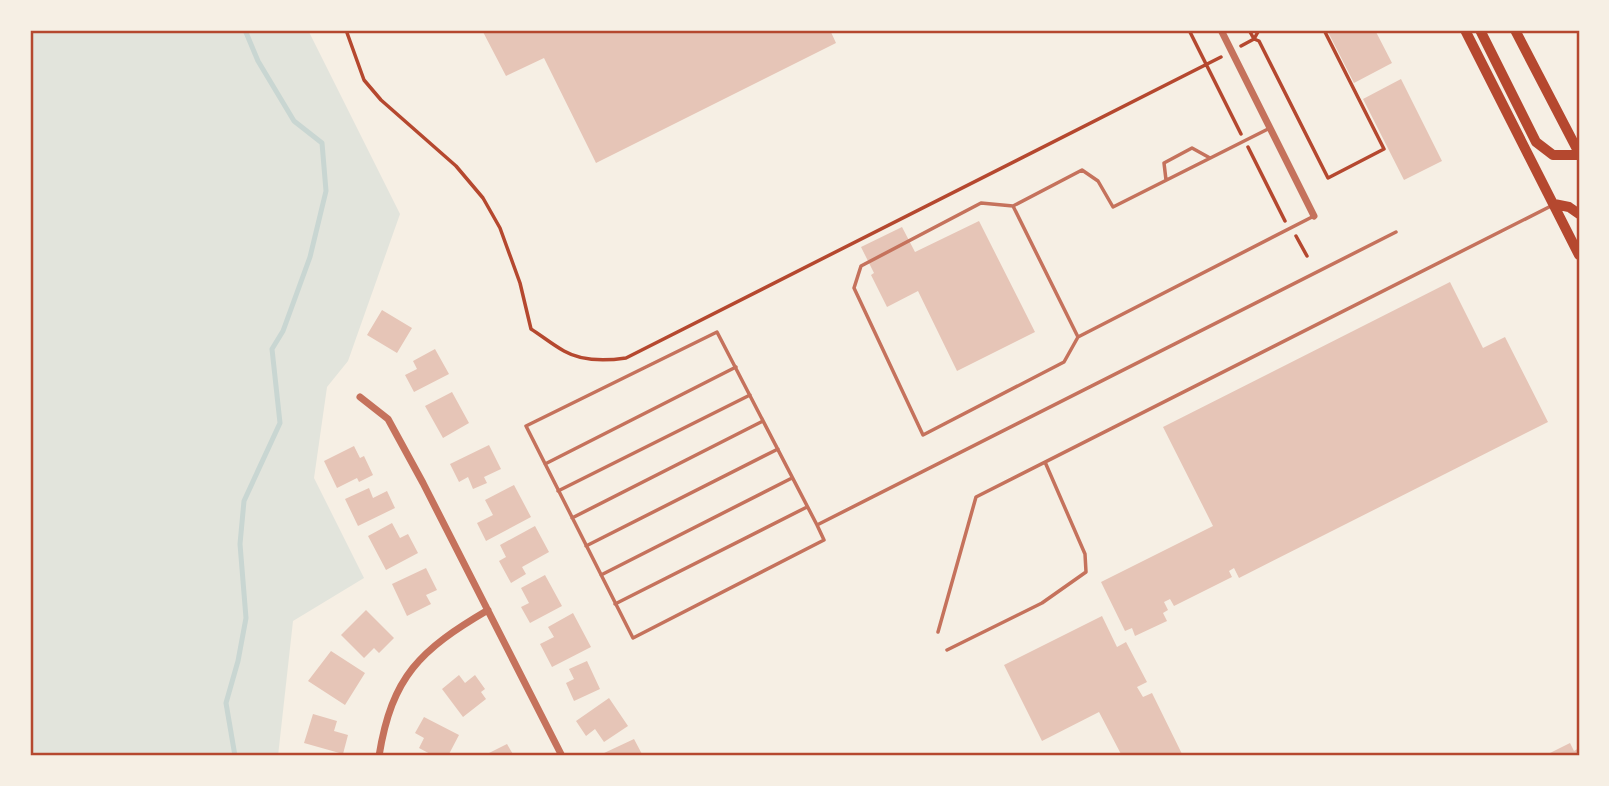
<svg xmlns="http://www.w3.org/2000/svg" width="1609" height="786" viewBox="0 0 1609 786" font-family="'Open Sans',sans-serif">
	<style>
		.green { fill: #e2e4dc }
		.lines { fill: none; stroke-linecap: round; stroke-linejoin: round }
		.stream { stroke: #c9d6d2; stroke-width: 5 }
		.building { fill: #e6c5b7 }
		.path { stroke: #b5482f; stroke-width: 3.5 }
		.service { stroke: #c5725c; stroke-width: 3.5 }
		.minor { stroke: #c5725c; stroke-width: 7 }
		.primary { stroke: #b5482f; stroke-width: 10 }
		.neatline { fill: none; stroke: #b5482f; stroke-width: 2.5 }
	</style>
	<rect width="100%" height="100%" fill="#f6efe4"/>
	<path class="green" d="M 30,30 L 308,30 L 400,214 L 348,361 L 327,387 L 314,478 L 364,578 L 293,621 L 278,756 L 30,756 Z"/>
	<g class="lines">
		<path class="stream" d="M 1578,30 L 1579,32
			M 235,756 L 226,703 L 238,661 L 246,618 L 240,544 L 244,501 L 280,423 L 272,349 L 283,331 L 310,257 L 326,191 L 322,143 L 294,121 L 258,61 L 245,30"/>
	</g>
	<path class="building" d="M 482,30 L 830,30 L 836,43 L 596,163 L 544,58 L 506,76 Z
		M 1327,30 L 1375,30 L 1392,63 L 1354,83 Z
		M 1401,79 L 1442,161 L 1404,180 L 1363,99 Z
		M 979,221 L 1035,332 L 957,371 L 918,291 L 887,307 L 871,275 L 874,273 L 861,247 L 902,227 L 915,252 Z
		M 1450,282 L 1483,348 L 1505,337 L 1548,422 L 1239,578 L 1234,568 L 1229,571 L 1232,577 L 1174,606 L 1170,599 L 1164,602 L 1168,610 L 1163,613 L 1167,621 L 1135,636 L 1132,628 L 1125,631 L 1101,582 L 1213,526 L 1163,427 Z
		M 382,310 L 412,328 L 397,353 L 367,335 Z
		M 435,349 L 449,374 L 414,392 L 405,375 L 417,369 L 413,361 Z
		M 452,392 L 469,423 L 443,438 L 425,406 Z
		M 489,445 L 501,469 L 484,477 L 487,483 L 473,489 L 468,477 L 459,482 L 450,464 Z
		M 354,446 L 360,458 L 364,456 L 373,475 L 359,482 L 357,478 L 337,488 L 324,461 Z
		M 514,485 L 531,517 L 486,541 L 477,523 L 493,515 L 485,500 Z
		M 369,488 L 373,498 L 387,491 L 395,508 L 358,526 L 345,499 Z
		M 392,523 L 400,538 L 408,534 L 418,553 L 386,570 L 368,536 Z
		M 535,526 L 549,552 L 522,567 L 526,574 L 511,583 L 499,561 L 506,557 L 500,545 Z
		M 426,568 L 437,590 L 426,595 L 431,604 L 407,616 L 392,584 Z
		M 545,575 L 562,606 L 530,623 L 521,607 L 529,603 L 521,588 Z
		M 366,610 L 394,638 L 379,653 L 374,648 L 364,658 L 341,635 Z
		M 573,613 L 591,647 L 552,667 L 540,644 L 554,637 L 548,627 Z
		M 1102,616 L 1117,647 L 1126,642 L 1147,682 L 1137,687 L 1143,697 L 1152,693 L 1183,756 L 1122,756 L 1099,712 L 1042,741 L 1004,665 Z
		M 331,651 L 365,673 L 345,705 L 308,681 Z
		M 587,661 L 600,689 L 574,701 L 566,683 L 574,679 L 569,669 Z
		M 459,675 L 465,683 L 475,675 L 485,689 L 481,692 L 486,699 L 463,717 L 442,689 Z
		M 609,698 L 628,726 L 604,742 L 595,729 L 586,736 L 576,721 Z
		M 313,714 L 337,721 L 334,731 L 348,735 L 343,754 L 304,743 Z
		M 424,717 L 459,735 L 448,756 L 434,756 L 419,748 L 424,738 L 415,733 Z
		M 634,739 L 643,756 L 603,756 L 602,754 Z
		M 1570,743 L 1574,751 L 1579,748 L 1579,756 L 1544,756 Z
		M 507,744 L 514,756 L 483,756 Z"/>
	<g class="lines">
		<path class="path" d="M 346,30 L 364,80 L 381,100 L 456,166 L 483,198 L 500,228 L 520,283 L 531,329 C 542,336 553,345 564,351 C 583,362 606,361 626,358 L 1221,57
			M 1189,30 L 1241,134
			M 1249,30 L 1254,39 L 1259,41 L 1328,178 L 1384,149 L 1324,30
			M 1241,46 L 1254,39 L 1259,30
			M 1248,147 L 1285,221
			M 1296,236 L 1307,256"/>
		<path class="service" d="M 1270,128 L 1113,207 L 1098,181 L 1082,170 L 1013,206 L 1078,337 L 1314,216
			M 1166,180 L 1164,163 L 1192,148 L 1210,158
			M 1013,206 L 981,203 L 861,266 L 854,288 L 923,435 L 1064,362 L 1078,337
			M 545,464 L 736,367
			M 558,491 L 750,395
			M 572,518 L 763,421
			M 817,525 L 717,332 L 526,426 L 633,638 L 824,540 L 817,525 L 1396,232
			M 586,546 L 778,449
			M 601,575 L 792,478
			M 615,604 L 807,507
			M 938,632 L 976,497 L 1551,206
			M 947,650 L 1042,603 L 1086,572 L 1085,554 L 1045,462"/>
		<path class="minor" d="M 1221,30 L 1314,216
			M 360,397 L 388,419 L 423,483 L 562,756
			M 379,756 C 392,676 420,650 488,610"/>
		<path class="primary" d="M 1465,30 L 1579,255
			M 1480,30 L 1536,142 L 1553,155 L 1579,155
			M 1515,30 L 1579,153
			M 1554,204 L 1569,207 L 1579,214"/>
	</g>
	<rect width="1609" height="786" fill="none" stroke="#f6efe4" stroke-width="63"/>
	<rect x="32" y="32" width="1546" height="722" class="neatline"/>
</svg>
